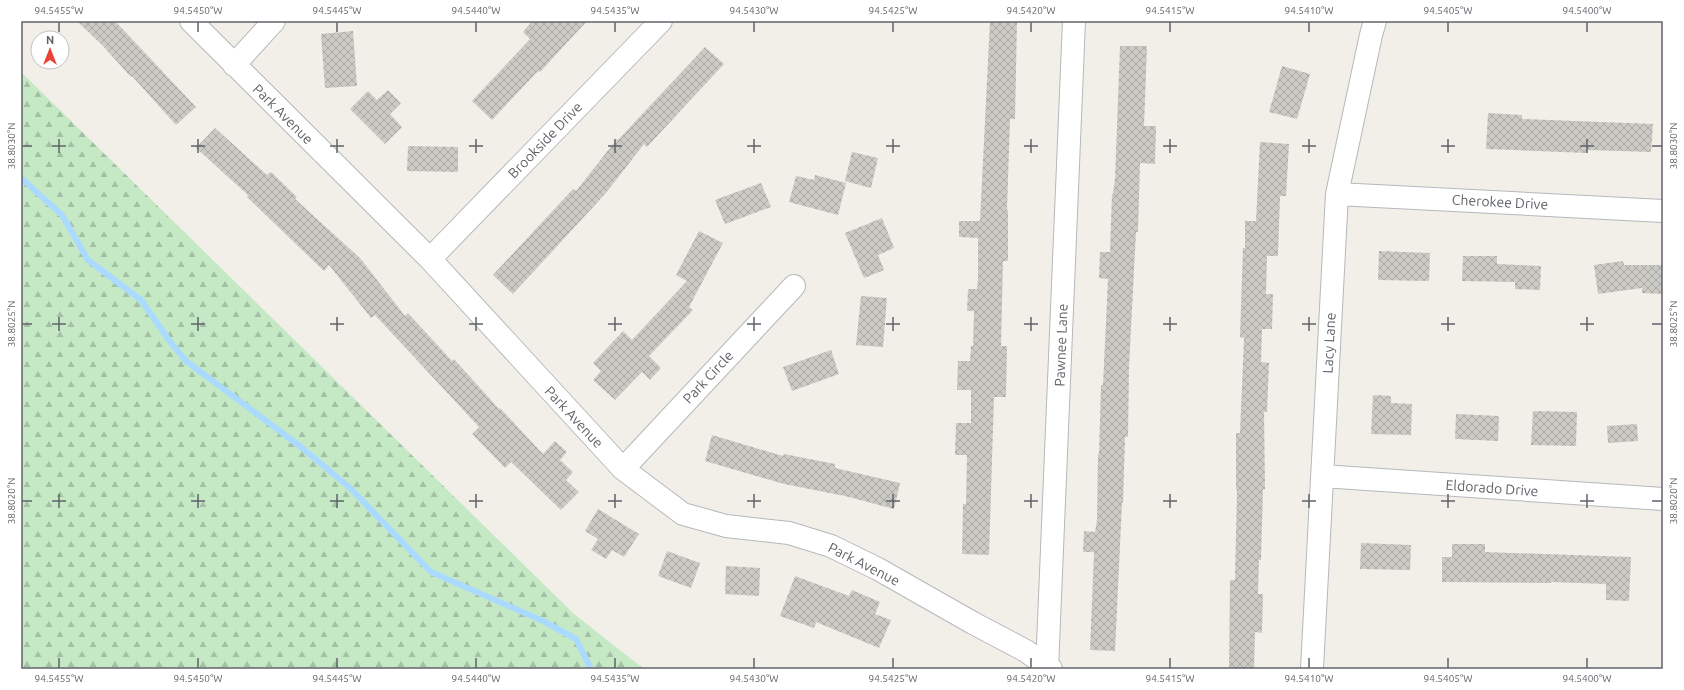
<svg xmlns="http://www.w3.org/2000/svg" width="1684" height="690" viewBox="0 0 1684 690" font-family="Ubuntu,sans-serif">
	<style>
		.forest { fill: url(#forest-firs) }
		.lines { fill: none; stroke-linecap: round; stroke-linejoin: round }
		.stream { stroke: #aadaff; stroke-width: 6 }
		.building { fill: url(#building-cross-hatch) }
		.minor-casing { stroke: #b5b8bc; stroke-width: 24 }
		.minor { stroke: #fff; stroke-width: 22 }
		.ticks { fill: none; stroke: #5f6368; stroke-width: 1.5 }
		.labels { text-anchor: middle; stroke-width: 3; stroke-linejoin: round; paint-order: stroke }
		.street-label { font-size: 14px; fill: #5f6368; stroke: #fff }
		.neatline { fill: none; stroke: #5f6368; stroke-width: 1.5 }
		.ticks-label { font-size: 10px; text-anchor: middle; fill: #5f6368 }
	</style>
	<defs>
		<pattern id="forest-firs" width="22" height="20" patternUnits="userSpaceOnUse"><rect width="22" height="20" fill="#c5e8c5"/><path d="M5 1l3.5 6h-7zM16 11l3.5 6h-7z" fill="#a3c0a4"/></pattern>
		<pattern id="building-cross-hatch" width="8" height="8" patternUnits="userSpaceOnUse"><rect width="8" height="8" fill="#cccac5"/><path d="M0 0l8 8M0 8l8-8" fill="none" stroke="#a9a8a4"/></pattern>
	</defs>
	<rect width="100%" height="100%" fill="#f1efe8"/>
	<path class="forest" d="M 21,72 L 574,614 L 644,669 L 21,669 Z"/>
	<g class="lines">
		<path class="stream" d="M 21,178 L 62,215 L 88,260 L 141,300 L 171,343 L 186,361 L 301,447 L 350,488 L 431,572 L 543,621 L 576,639 L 591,669"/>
	</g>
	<path class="building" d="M 77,21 L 115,21 L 196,107 L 176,125 L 132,76 L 131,77 L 103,46 Z
		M 532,21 L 587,21 L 540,72 L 538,71 L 492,120 L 472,101 L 530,39 L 523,32 Z
		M 990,21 L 1017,21 L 1015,119 L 1010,119 L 1007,210 L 1008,210 L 1008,261 L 1003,261 L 1001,346 L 1007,346 L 1006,397 L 994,397 L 989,555 L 962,554 L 963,504 L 966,504 L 967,455 L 955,455 L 956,423 L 971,423 L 971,390 L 957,390 L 958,361 L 970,361 L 971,346 L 973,346 L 974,311 L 967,311 L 968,289 L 977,289 L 978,278 L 978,238 L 959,237 L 959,221 L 980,221 Z
		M 353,31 L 357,86 L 325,88 L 321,34 Z
		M 1120,46 L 1147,46 L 1144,126 L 1156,126 L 1155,164 L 1140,163 L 1138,232 L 1136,232 L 1129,367 L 1128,437 L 1125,437 L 1123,503 L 1122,503 L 1115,651 L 1090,650 L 1094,552 L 1083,552 L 1084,531 L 1095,532 L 1097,520 L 1098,454 L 1099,454 L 1101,385 L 1103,385 L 1108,279 L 1099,278 L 1100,252 L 1110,252 L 1112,194 L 1113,194 L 1115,179 Z
		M 705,47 L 724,64 L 647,147 L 644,144 L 606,193 L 513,294 L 493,275 L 573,189 L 576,191 L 617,139 L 618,140 Z
		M 1282,66 L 1310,74 L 1297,119 L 1269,112 Z
		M 388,90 L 401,103 L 390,114 L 402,127 L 385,144 L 350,109 L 368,91 L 377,100 Z
		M 1488,113 L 1522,115 L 1522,119 L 1653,124 L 1651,152 L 1587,150 L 1587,153 L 1486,149 Z
		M 215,128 L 267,175 L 271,172 L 297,197 L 295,199 L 360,258 L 405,316 L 408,313 L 452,361 L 454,359 L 499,409 L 500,408 L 543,454 L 555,441 L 567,452 L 560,460 L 573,472 L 566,480 L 579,492 L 561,510 L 511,462 L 505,468 L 472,434 L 479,427 L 375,315 L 371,318 L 329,265 L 324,271 L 247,197 L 248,195 L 196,148 Z
		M 1260,142 L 1289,144 L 1286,196 L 1280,196 L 1278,256 L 1267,256 L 1266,294 L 1273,294 L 1272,329 L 1262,329 L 1261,362 L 1269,363 L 1267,412 L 1264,412 L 1265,489 L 1263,489 L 1261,560 L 1259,560 L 1258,594 L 1263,594 L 1262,633 L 1255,632 L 1254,669 L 1229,669 L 1230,580 L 1235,580 L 1237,490 L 1236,490 L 1236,433 L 1240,433 L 1244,338 L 1240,337 L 1243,248 L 1245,248 L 1245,221 L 1256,221 Z
		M 408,146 L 458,147 L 458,172 L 407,171 Z
		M 852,152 L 878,158 L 871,188 L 845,181 Z
		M 815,175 L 846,183 L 838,215 L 789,202 L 796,176 L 814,180 Z
		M 761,183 L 771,207 L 725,224 L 715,200 Z
		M 882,218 L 894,248 L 878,255 L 884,270 L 864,278 L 845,233 Z
		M 699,231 L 723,243 L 689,307 L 693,310 L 649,356 L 661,368 L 650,380 L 642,372 L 615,400 L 593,380 L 601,371 L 593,363 L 623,331 L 632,340 L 687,281 L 676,275 Z
		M 1379,251 L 1430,253 L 1429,281 L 1378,280 Z
		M 1463,256 L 1497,256 L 1497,264 L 1541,266 L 1540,290 L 1515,289 L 1515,282 L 1462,281 Z
		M 1623,261 L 1624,265 L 1663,265 L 1663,294 L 1642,293 L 1642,288 L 1598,294 L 1594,265 Z
		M 861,296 L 887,298 L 883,347 L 856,345 Z
		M 831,350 L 839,374 L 792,391 L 783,367 Z
		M 1373,395 L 1391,396 L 1391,403 L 1412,404 L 1411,435 L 1371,434 Z
		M 1533,411 L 1577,412 L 1576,446 L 1531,445 Z
		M 1456,414 L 1499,416 L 1498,441 L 1455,439 Z
		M 1637,424 L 1638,441 L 1608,443 L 1607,426 Z
		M 712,435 L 783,456 L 784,454 L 835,464 L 835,468 L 900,483 L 894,509 L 845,496 L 784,484 L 705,461 Z
		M 598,509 L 639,534 L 624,557 L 612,550 L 606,559 L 591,550 L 598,539 L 585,531 Z
		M 1361,543 L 1411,545 L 1410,570 L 1360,569 Z
		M 1452,544 L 1485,544 L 1485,552 L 1631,557 L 1629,601 L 1606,600 L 1606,584 L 1551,582 L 1551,583 L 1442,582 L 1442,557 L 1452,557 Z
		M 667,551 L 700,563 L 691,588 L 658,576 Z
		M 726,566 L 760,568 L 759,596 L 725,594 Z
		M 795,576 L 849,596 L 852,590 L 880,602 L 875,614 L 891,620 L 879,648 L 816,622 L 814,628 L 780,616 Z"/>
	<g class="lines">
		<defs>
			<path id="minor" d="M 191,21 L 430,259 L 623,469 L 683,514 L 726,526 L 789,533 L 831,546 L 878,569 L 973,623 L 1026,651 L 1051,669
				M 234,65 L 274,21
				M 1337,194 L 1663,211
				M 430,259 L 661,21
				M 623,469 L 794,286
				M 1322,476 L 1663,499
				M 1047,669 L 1074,21
				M 1312,669 L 1337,194 L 1371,35 L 1375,21"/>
		</defs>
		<use href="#minor" class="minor-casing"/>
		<use href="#minor" class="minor"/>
	</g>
	<path class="ticks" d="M 59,22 L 59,32M 198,22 L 198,32M 337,22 L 337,32M 476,22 L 476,32M 615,22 L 615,32M 754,22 L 754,32M 893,22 L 893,32M 1031,22 L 1031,32M 1170,22 L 1170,32M 1309,22 L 1309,32M 1448,22 L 1448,32M 1587,22 L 1587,32M 59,139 L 59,153M 198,139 L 198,153M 337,139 L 337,153M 476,139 L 476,153M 615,139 L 615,153M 754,139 L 754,153M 893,139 L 893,153M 1031,139 L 1031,153M 1170,139 L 1170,153M 1309,139 L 1309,153M 1448,139 L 1448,153M 1587,139 L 1587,153M 22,146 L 32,146M 52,146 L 66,146M 191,146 L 205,146M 330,146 L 344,146M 469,146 L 483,146M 608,146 L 622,146M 747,146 L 761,146M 886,146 L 900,146M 1024,146 L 1038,146M 1163,146 L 1177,146M 1302,146 L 1316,146M 1441,146 L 1455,146M 1580,146 L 1594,146M 1652,146 L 1662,146M 59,317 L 59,331M 198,317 L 198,331M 337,317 L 337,331M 476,317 L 476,331M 615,317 L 615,331M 754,317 L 754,331M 893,317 L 893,331M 1031,317 L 1031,331M 1170,317 L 1170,331M 1309,317 L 1309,331M 1448,317 L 1448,331M 1587,317 L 1587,331M 22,324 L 32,324M 52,324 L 66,324M 191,324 L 205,324M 330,324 L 344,324M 469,324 L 483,324M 608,324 L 622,324M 747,324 L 761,324M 886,324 L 900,324M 1024,324 L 1038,324M 1163,324 L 1177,324M 1302,324 L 1316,324M 1441,324 L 1455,324M 1580,324 L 1594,324M 1652,324 L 1662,324M 59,494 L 59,508M 198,494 L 198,508M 337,494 L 337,508M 476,494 L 476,508M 615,494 L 615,508M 754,494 L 754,508M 893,494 L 893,508M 1031,494 L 1031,508M 1170,494 L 1170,508M 1309,494 L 1309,508M 1448,494 L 1448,508M 1587,494 L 1587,508M 22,501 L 32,501M 52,501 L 66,501M 191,501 L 205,501M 330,501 L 344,501M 469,501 L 483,501M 608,501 L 622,501M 747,501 L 761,501M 886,501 L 900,501M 1024,501 L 1038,501M 1163,501 L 1177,501M 1302,501 L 1316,501M 1441,501 L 1455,501M 1580,501 L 1594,501M 1652,501 L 1662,501M 59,658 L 59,668M 198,658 L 198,668M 337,658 L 337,668M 476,658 L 476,668M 615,658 L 615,668M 754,658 L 754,668M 893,658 L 893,668M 1031,658 L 1031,668M 1170,658 L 1170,668M 1309,658 L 1309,668M 1448,658 L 1448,668M 1587,658 L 1587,668"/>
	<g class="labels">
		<g class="street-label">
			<text transform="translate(283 114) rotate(45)" y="5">Park Avenue</text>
			<text transform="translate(545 140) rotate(-46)" y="5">Brookside Drive</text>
			<text transform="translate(1500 202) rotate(3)" y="5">Cherokee Drive</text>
			<text transform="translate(1329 343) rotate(-87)" y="5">Lacy Lane</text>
			<text transform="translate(1061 345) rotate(-88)" y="5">Pawnee Lane</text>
			<text transform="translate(708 377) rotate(-47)" y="5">Park Circle</text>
			<text transform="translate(574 417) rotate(47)" y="5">Park Avenue</text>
			<text transform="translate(1492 488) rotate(4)" y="5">Eldorado Drive</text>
			<text transform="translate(864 564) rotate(27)" y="5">Park Avenue</text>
		</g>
	</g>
	<rect width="1684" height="690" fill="none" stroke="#ffffff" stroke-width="44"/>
	<g transform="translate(50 50)"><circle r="19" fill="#ffffff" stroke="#bfc1c3"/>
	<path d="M0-3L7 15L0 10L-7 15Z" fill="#ea4335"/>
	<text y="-6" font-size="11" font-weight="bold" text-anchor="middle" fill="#5f6368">N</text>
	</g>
	<rect x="22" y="22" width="1640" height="646" class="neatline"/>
	<g class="ticks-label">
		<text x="59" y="14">94.5455°W</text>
		<text x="198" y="14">94.5450°W</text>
		<text x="337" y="14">94.5445°W</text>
		<text x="476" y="14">94.5440°W</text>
		<text x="615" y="14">94.5435°W</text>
		<text x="754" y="14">94.5430°W</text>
		<text x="893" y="14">94.5425°W</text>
		<text x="1031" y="14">94.5420°W</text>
		<text x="1170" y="14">94.5415°W</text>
		<text x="1309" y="14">94.5410°W</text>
		<text x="1448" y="14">94.5405°W</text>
		<text x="1587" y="14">94.5400°W</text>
		<text transform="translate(11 146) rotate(-90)" y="4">38.8030°N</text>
		<text transform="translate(1673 146) rotate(-90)" y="4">38.8030°N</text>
		<text transform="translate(11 324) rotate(-90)" y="4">38.8025°N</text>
		<text transform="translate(1673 324) rotate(-90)" y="4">38.8025°N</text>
		<text transform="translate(11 501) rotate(-90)" y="4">38.8020°N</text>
		<text transform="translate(1673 501) rotate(-90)" y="4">38.8020°N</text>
		<text x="59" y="682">94.5455°W</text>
		<text x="198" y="682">94.5450°W</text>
		<text x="337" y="682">94.5445°W</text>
		<text x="476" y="682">94.5440°W</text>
		<text x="615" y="682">94.5435°W</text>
		<text x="754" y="682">94.5430°W</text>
		<text x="893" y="682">94.5425°W</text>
		<text x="1031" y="682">94.5420°W</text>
		<text x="1170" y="682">94.5415°W</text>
		<text x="1309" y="682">94.5410°W</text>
		<text x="1448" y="682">94.5405°W</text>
		<text x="1587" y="682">94.5400°W</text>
	</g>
</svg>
